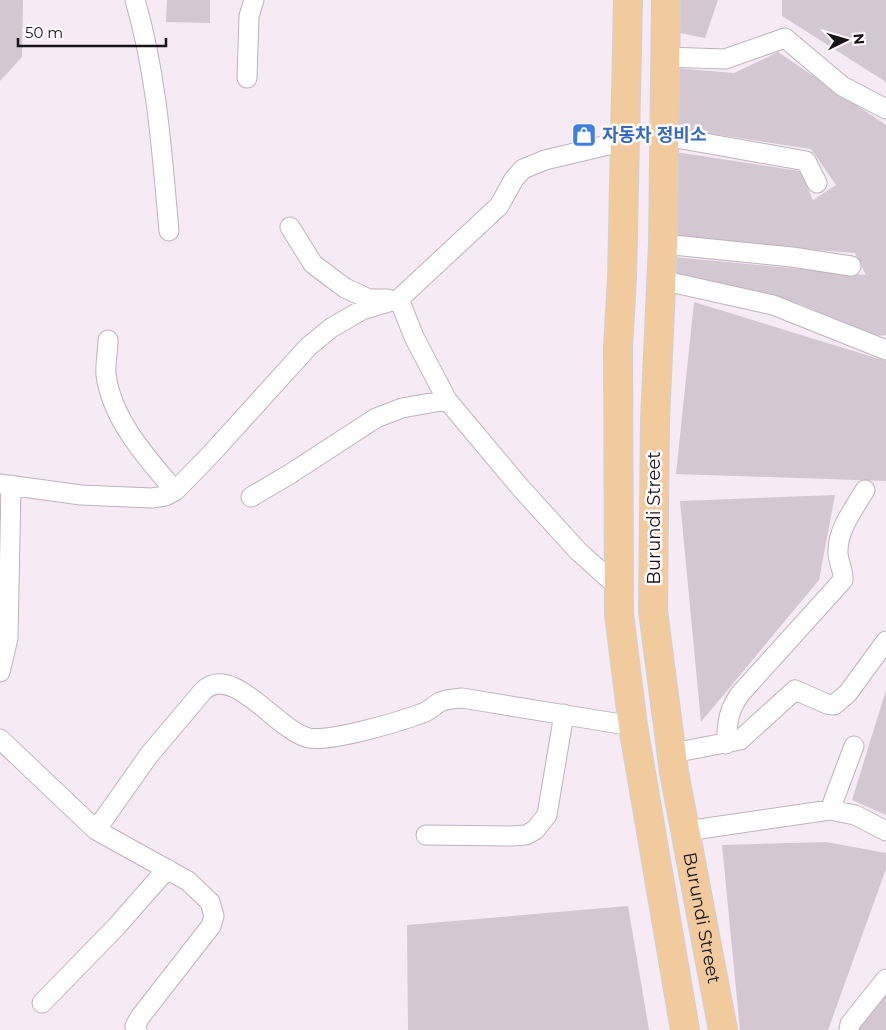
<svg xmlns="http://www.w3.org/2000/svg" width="886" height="1030" viewBox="0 0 886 1030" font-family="Montserrat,'Noto Sans KR',sans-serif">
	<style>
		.building { fill: #d3c7d2 }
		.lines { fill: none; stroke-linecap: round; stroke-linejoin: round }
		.street-casing { stroke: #bdb2bc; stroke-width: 21 }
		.primary-casing { stroke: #d1d0d1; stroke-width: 30 }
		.street { stroke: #fff; stroke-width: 19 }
		.primary { stroke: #f1cb9e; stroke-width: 28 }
		.labels { text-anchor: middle; stroke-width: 5; stroke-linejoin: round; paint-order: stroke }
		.shop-label { font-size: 18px; font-weight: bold; fill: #366cbe; stroke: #fefafe; text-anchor: start }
		.street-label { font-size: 18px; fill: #171317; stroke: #fefafe }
	</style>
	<rect width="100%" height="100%" fill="#f6eaf5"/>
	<path class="building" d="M 0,0 L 23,0 L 22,57 L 0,81 Z
		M 167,0 L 210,0 L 210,23 L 166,22 Z
		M 678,0 L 718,0 L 705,38 L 675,32 Z
		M 782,0 L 886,0 L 886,82 L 782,16 Z
		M 778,52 L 886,125 L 886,335 L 876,336 L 800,304 L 671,275 L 673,257 L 866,275 L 855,253 L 673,239 L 675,152 L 800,171 L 813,200 L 836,185 L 811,149 L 673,128 L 675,68 L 734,73 Z
		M 694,302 L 886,361 L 886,481 L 676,474 Z
		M 835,495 L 819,580 L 701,722 L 680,501 Z
		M 886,690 L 886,815 L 852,800 Z
		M 826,842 L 886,853 L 886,869 L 828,1030 L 740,1030 L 722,845 Z
		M 628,906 L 649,1030 L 408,1030 L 407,925 Z
		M 886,991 L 886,1030 L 856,1030 Z"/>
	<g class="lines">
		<defs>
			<path id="street" d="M 135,0 C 157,75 162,153 169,231
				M 665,57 L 725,59 L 785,38 L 842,86 L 886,109
				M 247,78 L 249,16 L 254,0
				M 665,136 L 806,161 L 817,183
				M 290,227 L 313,264 L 345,288 L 369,299 L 388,299
				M 663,244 L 792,257 L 851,266
				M 661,280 L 773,305 L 886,350
				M 399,299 L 414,337 L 447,400 L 519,486 L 578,551 L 617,586
				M 108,340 C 108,351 105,364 106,375 C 112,420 147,458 175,491
				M 0,484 L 81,495 L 152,498 L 165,496 L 175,491 L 212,453 L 308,347 L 331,328 L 362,310 L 399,299 L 499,206 L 514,179 L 523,169 L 545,160 L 625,141
				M 251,497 L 290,474 L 376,418 L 402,408 L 447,400
				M 0,672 L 8,638 L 11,485
				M 0,739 L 96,830 L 188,881 L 210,902 L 214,916 L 211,926 L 140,1017 L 135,1026 L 137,1030
				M 726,744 C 728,722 727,713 740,694 L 843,580 C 844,570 837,561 838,550 C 838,529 855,507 865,490
				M 673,753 L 740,740 L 795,690 L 827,704 L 834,705 L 848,693 L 886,641
				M 830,810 L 854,746
				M 96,830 L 149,755 L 203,691 C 233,662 277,731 309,738 C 331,742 398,722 420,714 C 428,712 433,706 440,702 C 446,699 455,699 462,698 L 633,726
				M 686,831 L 830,810 L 855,815 L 886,831
				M 426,835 L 512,836 L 526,835 L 535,830 L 547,815 L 564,714
				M 42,1003 L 116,927 L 167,869
				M 849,1030 L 850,1024 L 886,979"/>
			<g id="primary">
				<path d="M 628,0 L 622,279 L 618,346 L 619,614 L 633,726 L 685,1030"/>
				<path id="s1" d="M 666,0 L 663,244 L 655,420 L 653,611 L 674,772 L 723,1030"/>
			</g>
		</defs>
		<use href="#street" class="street-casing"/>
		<use href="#primary" class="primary-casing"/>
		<use href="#street" class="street"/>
		<use href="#primary" class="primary"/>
	</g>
	<defs>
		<symbol id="shop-square" viewBox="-11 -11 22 22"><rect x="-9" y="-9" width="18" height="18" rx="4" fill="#3f7fe0" stroke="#fefafe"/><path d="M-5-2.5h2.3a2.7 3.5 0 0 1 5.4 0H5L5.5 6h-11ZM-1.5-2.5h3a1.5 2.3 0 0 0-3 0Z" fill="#fff"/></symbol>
	</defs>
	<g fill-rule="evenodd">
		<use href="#shop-square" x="570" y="121" width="28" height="28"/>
	</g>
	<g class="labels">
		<g class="shop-label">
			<text x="602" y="141">자동차 정비소</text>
		</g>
		<g class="street-label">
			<text transform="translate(654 518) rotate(-90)" y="6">Burundi Street</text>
			<text dy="6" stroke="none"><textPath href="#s1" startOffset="922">Burundi Street</textPath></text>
		</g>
	</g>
	<g transform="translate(846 40) rotate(85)" stroke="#fefafe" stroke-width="4" paint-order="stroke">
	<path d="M0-4L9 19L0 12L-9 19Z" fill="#171317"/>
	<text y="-8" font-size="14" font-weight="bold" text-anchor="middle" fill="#171317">N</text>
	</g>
	<path d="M18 38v8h148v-8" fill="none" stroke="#171317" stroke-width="2.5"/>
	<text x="25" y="38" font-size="15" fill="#171317" stroke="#fefafe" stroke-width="4" paint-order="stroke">50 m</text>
</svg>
